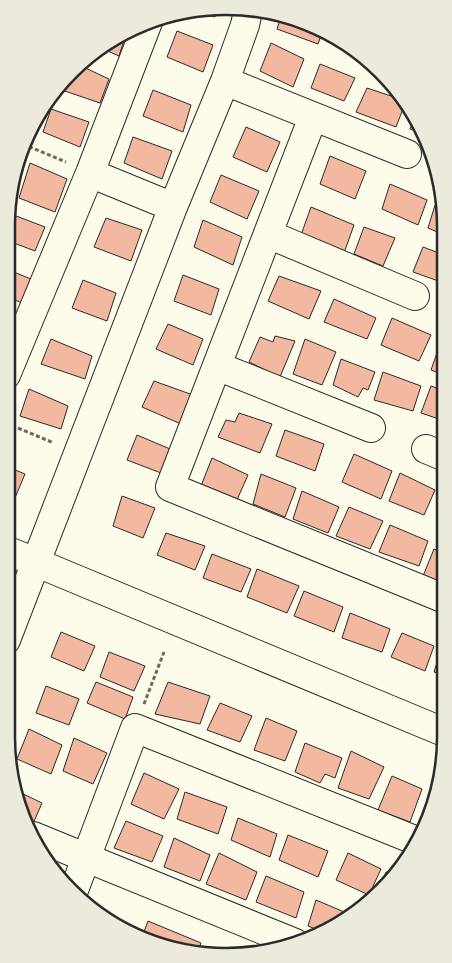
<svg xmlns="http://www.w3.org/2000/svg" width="452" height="963" viewBox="0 0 452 963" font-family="'Fira Sans Condensed',sans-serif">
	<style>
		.building { fill: #f2b8a0; stroke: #2b2b2b }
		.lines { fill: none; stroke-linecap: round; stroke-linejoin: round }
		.minor-casing { stroke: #2b2b2b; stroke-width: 30 }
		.path { stroke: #6a6964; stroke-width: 3; stroke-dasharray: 4 2.5; stroke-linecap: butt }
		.minor { stroke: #fdfbea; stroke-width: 28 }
		.rim { fill: none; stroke: #2b2b2b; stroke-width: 2.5 }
	</style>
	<rect width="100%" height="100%" fill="#fdfbea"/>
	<path class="building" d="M 218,8 L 215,17 L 199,12 Z
		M 281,17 L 310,23 L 323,30 L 318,44 L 277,29 Z
		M 177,31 L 213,45 L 203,72 L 167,57 Z
		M 126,34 L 119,56 L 103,49 Z
		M 271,43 L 304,59 L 293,87 L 260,71 Z
		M 345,43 L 360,52 L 368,59 L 343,49 Z
		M 320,64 L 355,78 L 344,101 L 311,88 Z
		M 79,65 L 109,79 L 100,103 L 59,89 L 71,70 Z
		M 367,88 L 406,101 L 396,127 L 356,112 Z
		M 153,90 L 191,105 L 183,132 L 143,116 Z
		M 51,109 L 89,122 L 80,147 L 43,132 Z
		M 415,118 L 424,134 L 410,129 Z
		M 246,127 L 280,142 L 267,172 L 233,157 Z
		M 133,137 L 172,151 L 162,179 L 124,163 Z
		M 330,156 L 366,171 L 355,199 L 320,184 Z
		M 30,163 L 67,179 L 55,212 L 19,198 Z
		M 221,175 L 259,191 L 247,219 L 210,202 Z
		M 390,184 L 427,200 L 418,225 L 382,209 Z
		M 435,205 L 444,208 L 444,235 L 428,228 Z
		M 311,207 L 354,225 L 344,253 L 301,235 Z
		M 11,214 L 45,227 L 35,251 L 6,240 L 6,228 Z
		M 106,218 L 142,230 L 131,261 L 94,247 Z
		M 203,220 L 242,237 L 233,265 L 194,247 Z
		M 364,227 L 395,238 L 383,266 L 354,254 Z
		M 423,247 L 444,255 L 444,283 L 413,272 Z
		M 6,269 L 31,279 L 22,303 L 6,296 Z
		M 183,275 L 219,289 L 211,315 L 174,301 Z
		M 279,276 L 321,291 L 309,319 L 268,301 Z
		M 83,280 L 116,293 L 107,321 L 72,308 Z
		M 334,299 L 376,318 L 367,339 L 324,322 Z
		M 6,317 L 14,321 L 6,340 Z
		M 392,318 L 431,335 L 419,361 L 381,345 Z
		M 168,324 L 203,339 L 193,365 L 156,349 Z
		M 275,336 L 295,341 L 280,377 L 249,362 L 260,337 L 273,342 Z
		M 51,339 L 92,356 L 85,379 L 41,364 Z
		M 305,339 L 336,352 L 322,385 L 293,374 Z
		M 438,350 L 444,353 L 444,375 L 431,370 Z
		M 341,359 L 375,372 L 368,390 L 363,388 L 358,397 L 333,385 Z
		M 383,372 L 421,386 L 413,411 L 374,400 Z
		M 154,381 L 193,395 L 181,424 L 142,407 Z
		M 431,386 L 445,391 L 445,421 L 421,413 Z
		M 29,389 L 68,406 L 61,429 L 20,416 Z
		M 239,413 L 272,424 L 260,453 L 218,437 L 226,420 L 235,422 Z
		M 285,430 L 324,444 L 315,471 L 276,456 Z
		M 137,435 L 170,449 L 161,473 L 127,460 Z
		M 354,454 L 392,471 L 381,499 L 342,482 Z
		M 212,458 L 248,475 L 236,502 L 201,486 Z
		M 6,466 L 25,474 L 12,505 L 6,503 Z
		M 400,473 L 435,490 L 424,515 L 389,501 Z
		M 261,474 L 296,488 L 285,517 L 253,504 Z
		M 302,491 L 339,507 L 328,533 L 293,519 Z
		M 122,496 L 155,508 L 143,538 L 113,526 Z
		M 349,507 L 383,521 L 370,549 L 336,536 Z
		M 390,525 L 428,541 L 419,566 L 379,552 Z
		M 166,533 L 205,546 L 195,570 L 157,555 Z
		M 434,549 L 445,553 L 445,584 L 423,576 Z
		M 212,554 L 251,569 L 241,592 L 203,578 Z
		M 257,569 L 299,586 L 287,613 L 247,597 Z
		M 304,591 L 343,607 L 334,632 L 294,616 Z
		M 350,613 L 390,629 L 382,652 L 342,638 Z
		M 61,632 L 95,646 L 84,671 L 51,657 Z
		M 402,633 L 434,646 L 425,671 L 391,657 Z
		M 443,643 L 445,644 L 446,676 L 434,672 Z
		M 109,652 L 145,666 L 134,691 L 100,677 Z
		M 96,682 L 133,697 L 125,719 L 87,703 Z
		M 168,682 L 210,696 L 200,724 L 155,714 Z
		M 46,686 L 79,699 L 69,725 L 36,713 Z
		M 220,703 L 252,716 L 240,742 L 207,730 Z
		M 266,718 L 297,731 L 285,761 L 254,750 Z
		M 29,729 L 62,745 L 51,774 L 17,759 Z
		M 74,738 L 107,753 L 93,784 L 63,771 Z
		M 305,743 L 342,758 L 335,778 L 325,774 L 320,783 L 295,772 Z
		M 351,751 L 384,767 L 369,799 L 338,788 Z
		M 144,773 L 179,789 L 164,819 L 131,804 Z
		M 392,776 L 422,789 L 410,822 L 378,810 Z
		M 15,790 L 42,803 L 32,826 L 27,824 L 18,808 Z
		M 185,792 L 227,807 L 218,834 L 177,819 Z
		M 432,795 L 434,796 L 429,821 L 427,825 L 423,824 Z
		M 238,818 L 277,834 L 270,857 L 231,840 Z
		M 126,821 L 163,836 L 152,862 L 114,848 Z
		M 288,835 L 328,851 L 318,877 L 279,860 Z
		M 174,838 L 210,855 L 200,881 L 164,867 Z
		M 219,853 L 257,872 L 246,900 L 206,884 Z
		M 348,853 L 381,869 L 369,895 L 336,880 Z
		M 386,872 L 395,875 L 391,882 L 378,892 Z
		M 266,876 L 304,892 L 296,918 L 256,902 Z
		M 316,900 L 349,914 L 325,933 L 308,926 Z
		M 148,921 L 201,943 L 197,953 L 183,952 L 142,937 Z"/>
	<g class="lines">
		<defs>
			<path id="minor" d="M 225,81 L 407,154
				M 313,117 L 170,487 L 445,599
				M 90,173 L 173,207
				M 268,234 L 415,296
				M 217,366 L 371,428
				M 6,375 L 90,173 L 148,22
				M 426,449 L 445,457
				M 6,550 L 446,733
				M 6,640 L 173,207 L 225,81 L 245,25 L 248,11
				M 33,836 L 295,943
				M 74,890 L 135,728 L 417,841"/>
		</defs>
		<use href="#minor" class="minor-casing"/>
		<path class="path" d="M 23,144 L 66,162
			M 6,423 L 54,443
			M 144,704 L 164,652"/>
		<use href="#minor" class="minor"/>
	</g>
	<path d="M0 0H452V963H0ZM226 15H226A211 211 0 0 1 437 226V737A211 211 0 0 1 226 948H226A211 211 0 0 1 15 737V226A211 211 0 0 1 226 15Z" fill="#eceadb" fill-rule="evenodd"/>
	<path class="rim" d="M226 15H226A211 211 0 0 1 437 226V737A211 211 0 0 1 226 948H226A211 211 0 0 1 15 737V226A211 211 0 0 1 226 15Z"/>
</svg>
